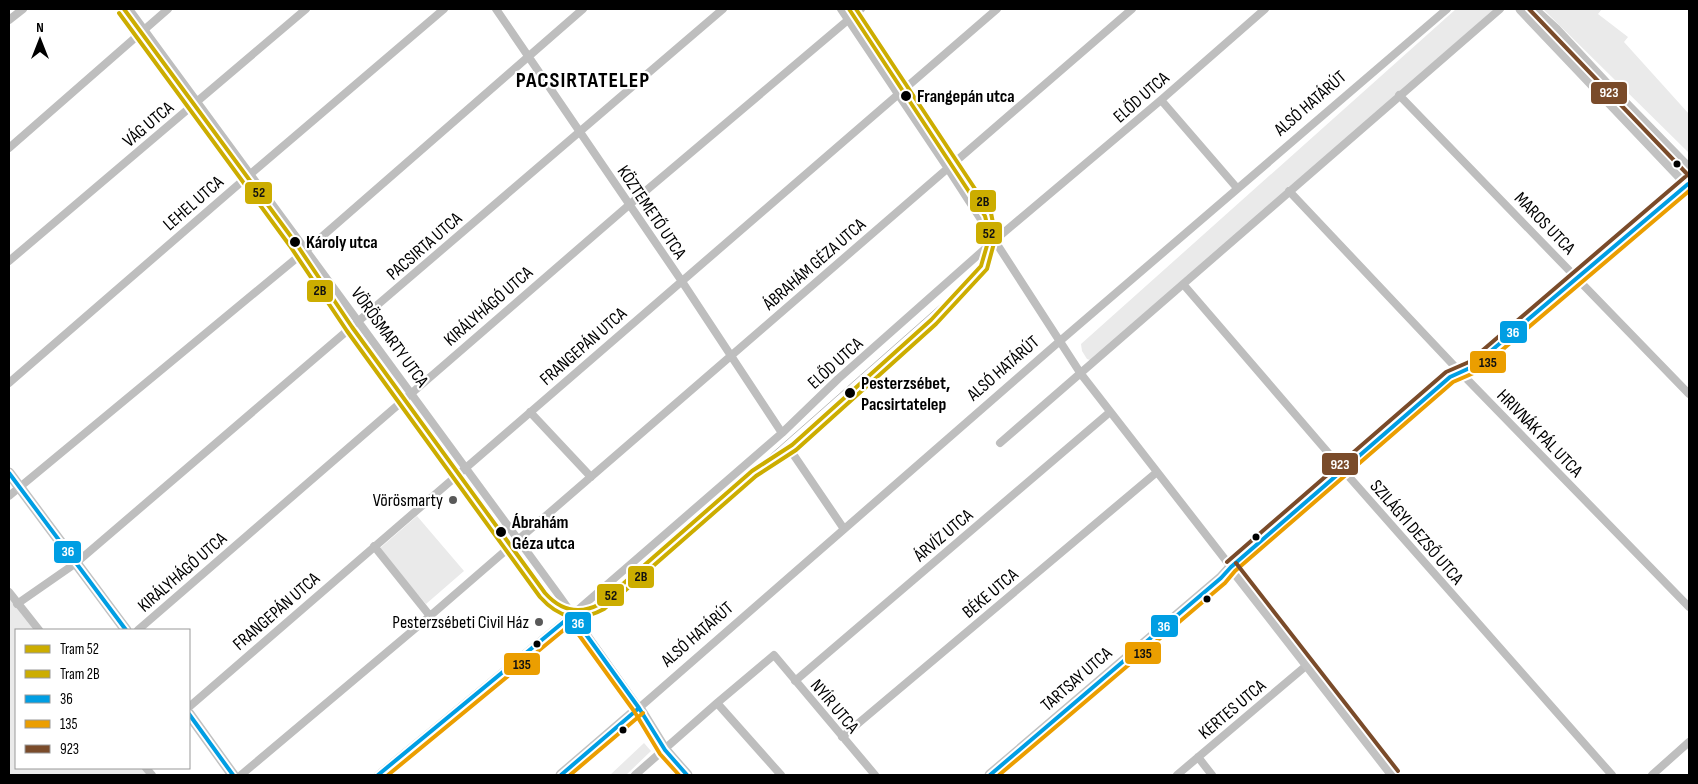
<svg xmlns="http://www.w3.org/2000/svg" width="1698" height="784" viewBox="0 0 1698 784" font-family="'Sofia Sans Condensed',sans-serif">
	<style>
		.green { fill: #eaeaea }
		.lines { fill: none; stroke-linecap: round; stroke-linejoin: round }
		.street { stroke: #bebebe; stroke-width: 8 }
		.secondary { stroke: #c2c2c2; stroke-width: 11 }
		.tram { stroke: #bdbdbd; stroke-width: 1 }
		.bus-1-casing { stroke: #fff; stroke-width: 8 }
		.bus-2-casing { stroke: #fff; stroke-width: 8 }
		.bus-3-casing { stroke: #fff; stroke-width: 8 }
		.bus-1 { stroke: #009ee3; stroke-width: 4 }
		.bus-2 { stroke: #eb9e00; stroke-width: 4 }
		.bus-3 { stroke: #7a4b2a; stroke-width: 4 }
		.tram-1-casing { stroke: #fff; stroke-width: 8 }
		.tram-2-casing { stroke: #fff; stroke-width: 8 }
		.tram-1 { stroke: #ccad00; stroke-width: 4 }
		.tram-2 { stroke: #ccad00; stroke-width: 4 }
		.stop-dot { fill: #000; stroke: #fff; stroke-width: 2 }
		.poi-dot { fill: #595959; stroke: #fff; stroke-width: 2 }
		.labels { text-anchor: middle; stroke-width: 4.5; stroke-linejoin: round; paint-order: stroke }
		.stop-label { font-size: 18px; font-weight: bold; fill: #000; stroke: #fff; text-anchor: start }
		.street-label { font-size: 18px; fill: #000; stroke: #fff }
		.poi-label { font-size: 18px; fill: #000; stroke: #fff; text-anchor: end }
		.district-label { font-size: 22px; font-weight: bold; letter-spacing: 1px; fill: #000; stroke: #fff }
		.line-badge { stroke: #fff; stroke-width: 2 }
		.badge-label { font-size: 14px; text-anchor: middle; font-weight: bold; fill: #fff }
		.pale-badge-label { font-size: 14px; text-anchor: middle; font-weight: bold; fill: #111 }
	</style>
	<rect width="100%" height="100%" fill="#fff"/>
	<path class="green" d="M 1456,9 L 1494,9 L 1093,361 L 1087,359 L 1082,351 L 1081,344 Z
		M 1543,9 L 1602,9 L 1598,14 L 1628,37 L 1624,42 L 1689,114 L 1689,153 Z
		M 417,516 L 464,571 L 426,604 L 379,549 Z
		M 9,592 L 39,630 L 16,630 L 16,768 L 146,768 L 152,775 L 9,775 Z
		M 644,743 L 651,751 L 626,775 L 610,775 Z"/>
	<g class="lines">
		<path class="street" d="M 129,9 L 558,594 L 639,708 L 1053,347 L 1447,9
			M 496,9 L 681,280 L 782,433
			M 841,9 L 947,167 L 1081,374 L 1231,567
			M 9,20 L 23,9
			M 1399,95 L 1689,394
			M 1161,100 L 1237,188
			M 9,148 L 168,9
			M 1289,191 L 1460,372 L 1689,607
			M 9,261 L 306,9
			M 1183,284 L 1343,470 L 1612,775
			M 9,383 L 247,177 L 444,9
			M 530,412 L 591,477
			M 1000,443 L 1500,9
			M 793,454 L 844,529
			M 9,496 L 310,247 L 583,9
			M 374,546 L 430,616
			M 9,592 L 39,630
			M 17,604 L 76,563 L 723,9
			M 138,630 L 629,205 L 861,9
			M 795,681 L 1110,412
			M 717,703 L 781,775
			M 189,707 L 997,9
			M 842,737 L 1157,472
			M 1198,757 L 1212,775
			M 146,768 L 152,775
			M 241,775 L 430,616 L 1132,9
			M 378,775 L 572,615 L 782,433 L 838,379 L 995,240 L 1161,100 L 1265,9
			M 635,775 L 717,703 L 774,655 L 875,775
			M 1177,775 L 1307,665
			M 1652,775 L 1689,742"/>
		<path class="secondary" d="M 1521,9 L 1689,186
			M 1533,9 L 1555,29 L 1606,84 L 1689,169
			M 9,473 L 126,630
			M 1231,567 L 1393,775
			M 189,714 L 233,775
			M 561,775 L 639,708 L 665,750 L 687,775
			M 990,775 L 1221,578 L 1231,567 L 1450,377 L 1472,367 L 1689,182"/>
		<path class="tram" d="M 752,471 L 965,283"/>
		<defs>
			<path id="bus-1" d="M 9,473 L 126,630
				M 189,714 L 233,775
				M 378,775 L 572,615 L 639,708 L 665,750 L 687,775
				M 561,775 L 639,708
				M 990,775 L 1221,578 L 1231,567 L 1450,377 L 1472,367 L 1688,184"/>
			<path id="bus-2" d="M 388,775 L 571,624 L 634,711 L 660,754 L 679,775
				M 570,775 L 643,713
				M 999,775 L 1225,583 L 1235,571 L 1453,382 L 1476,372 L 1689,191"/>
			<path id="bus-3" d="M 1529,9 L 1689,176
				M 1227,562 L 1446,372 L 1469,362 L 1685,177
				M 1236,563 L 1398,771"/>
		</defs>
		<use href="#bus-1" class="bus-1-casing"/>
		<use href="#bus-2" class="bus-2-casing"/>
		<use href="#bus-3" class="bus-3-casing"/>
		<use href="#bus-1" class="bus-1"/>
		<use href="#bus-2" class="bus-2"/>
		<use href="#bus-3" class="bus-3"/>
		<defs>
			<path id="tram-1" d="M 124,9 L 295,242 L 352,327 L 545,593 C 561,611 579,615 600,604 L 752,471 L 792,445 L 931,320 L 981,266 L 988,242 L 989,232 L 985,216 L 849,9"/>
			<path id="tram-2" d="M 119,13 L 290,246 L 347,331 L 540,597 C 559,618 578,623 604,609 L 756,476 L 796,450 L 936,324 L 987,269 L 994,243 L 995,233 L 991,213 L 856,9"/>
		</defs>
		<use href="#tram-1" class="tram-1-casing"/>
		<use href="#tram-2" class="tram-2-casing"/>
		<use href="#tram-1" class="tram-1"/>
		<use href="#tram-2" class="tram-2"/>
	</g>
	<g class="stop-dot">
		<circle cx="906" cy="96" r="6"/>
		<circle cx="1677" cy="164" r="4.5"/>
		<circle cx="295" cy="242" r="6"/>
		<circle cx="850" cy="393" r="6"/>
		<circle cx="501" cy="532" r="6"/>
		<circle cx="1256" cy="537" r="4.5"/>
		<circle cx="1207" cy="599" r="4.5"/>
		<circle cx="537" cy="644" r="4.5"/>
		<circle cx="623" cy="730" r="4.5"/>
	</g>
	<g class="poi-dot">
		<circle cx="453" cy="500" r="5"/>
		<circle cx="539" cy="622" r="5"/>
	</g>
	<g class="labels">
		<g class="stop-label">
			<text x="917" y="102">Frangepán utca</text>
			<text x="306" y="248">Károly utca</text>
			<text x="861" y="389">Pesterzsébet,<tspan x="861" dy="21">Pacsirtatelep</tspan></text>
			<text x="512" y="528">Ábrahám<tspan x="512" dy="21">Géza utca</tspan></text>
		</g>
		<g class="street-label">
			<text transform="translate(1141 97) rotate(-41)" y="6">ELŐD UTCA</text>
			<text transform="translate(1310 103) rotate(-41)" y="6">ALSÓ HATÁRÚT</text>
			<text transform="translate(148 124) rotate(-40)" y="6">VÁG UTCA</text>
			<text transform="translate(193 203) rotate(-41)" y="6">LEHEL UTCA</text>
			<text transform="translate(652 212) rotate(56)" y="6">KÖZTEMETŐ UTCA</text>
			<text transform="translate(1545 223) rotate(46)" y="6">MAROS UTCA</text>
			<text transform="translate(424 246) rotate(-41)" y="6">PACSIRTA UTCA</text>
			<text transform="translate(814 264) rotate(-41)" y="6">ÁBRAHÁM GÉZA UTCA</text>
			<text transform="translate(488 306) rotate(-41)" y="6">KIRÁLYHÁGÓ UTCA</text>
			<text transform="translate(390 337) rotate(54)" y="6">VÖRÖSMARTY UTCA</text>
			<text transform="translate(583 346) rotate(-41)" y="6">FRANGEPÁN UTCA</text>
			<text transform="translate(835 363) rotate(-42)" y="6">ELŐD UTCA</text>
			<text transform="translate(1003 368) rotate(-41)" y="6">ALSÓ HATÁRÚT</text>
			<text transform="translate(1540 433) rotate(46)" y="6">HRIVNÁK PÁL UTCA</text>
			<text transform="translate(1417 532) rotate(49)" y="6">SZILÁGYI DEZSŐ UTCA</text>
			<text transform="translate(943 535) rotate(-40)" y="6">ÁRVÍZ UTCA</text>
			<text transform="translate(182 572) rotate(-41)" y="6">KIRÁLYHÁGÓ UTCA</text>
			<text transform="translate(990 593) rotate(-40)" y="6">BÉKE UTCA</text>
			<text transform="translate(276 611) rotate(-41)" y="6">FRANGEPÁN UTCA</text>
			<text transform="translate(697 634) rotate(-41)" y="6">ALSÓ HATÁRÚT</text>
			<text transform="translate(1076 679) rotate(-41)" y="6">TARTSAY UTCA</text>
			<text transform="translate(835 706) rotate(50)" y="6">NYÍR UTCA</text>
			<text transform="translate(1232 709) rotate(-40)" y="6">KERTES UTCA</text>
		</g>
		<g class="poi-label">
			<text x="443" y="506">Vörösmarty</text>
			<text x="529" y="628">Pesterzsébeti Civil Ház</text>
		</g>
		<g class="district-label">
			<text x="583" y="87">PACSIRTATELEP</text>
		</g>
	</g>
	<g class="line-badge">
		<rect x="1590" y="81" width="38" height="24" rx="5" fill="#7a4b2a"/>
		<rect x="244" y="181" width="29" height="24" rx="5" fill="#ccad00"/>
		<rect x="969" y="189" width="28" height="24" rx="5" fill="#ccad00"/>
		<rect x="975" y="221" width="28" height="24" rx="5" fill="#ccad00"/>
		<rect x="306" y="279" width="28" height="24" rx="5" fill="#ccad00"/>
		<rect x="1499" y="320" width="29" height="24" rx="5" fill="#009ee3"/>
		<rect x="1469" y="350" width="38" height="24" rx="5" fill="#eb9e00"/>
		<rect x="1321" y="452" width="38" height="24" rx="5" fill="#7a4b2a"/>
		<rect x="53" y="540" width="29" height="24" rx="5" fill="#009ee3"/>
		<rect x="627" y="565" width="28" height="24" rx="5" fill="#ccad00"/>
		<rect x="596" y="583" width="29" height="24" rx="5" fill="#ccad00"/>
		<rect x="564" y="611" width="28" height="24" rx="5" fill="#009ee3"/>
		<rect x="1150" y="614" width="29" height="24" rx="5" fill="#009ee3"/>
		<rect x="1124" y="641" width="38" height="24" rx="5" fill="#eb9e00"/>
		<rect x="503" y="652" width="38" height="24" rx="5" fill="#eb9e00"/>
	</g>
	<g class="badge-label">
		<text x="1609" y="97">923</text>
		<text x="1513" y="337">36</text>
		<text x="1340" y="469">923</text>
		<text x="68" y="556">36</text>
		<text x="578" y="628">36</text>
		<text x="1164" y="631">36</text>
	</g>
	<g class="pale-badge-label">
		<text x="259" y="197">52</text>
		<text x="983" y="206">2B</text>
		<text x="989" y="238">52</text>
		<text x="320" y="295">2B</text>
		<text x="1488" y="367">135</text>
		<text x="641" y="581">2B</text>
		<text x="611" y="600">52</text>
		<text x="1143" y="658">135</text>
		<text x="522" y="669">135</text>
	</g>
	<rect width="1698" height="784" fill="none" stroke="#000000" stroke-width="20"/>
	<rect x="15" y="629" width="175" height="140" fill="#ffffff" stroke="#999999"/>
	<rect x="25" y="645" width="25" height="8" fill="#ccad00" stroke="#999999"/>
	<text x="60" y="654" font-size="15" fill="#000000">Tram 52</text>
	<rect x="25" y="670" width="25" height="8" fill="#ccad00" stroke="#999999"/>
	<text x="60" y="679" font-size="15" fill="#000000">Tram 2B</text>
	<rect x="25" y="695" width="25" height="8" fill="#009ee3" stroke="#999999"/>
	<text x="60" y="704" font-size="15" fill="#000000">36</text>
	<rect x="25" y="720" width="25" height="8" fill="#eb9e00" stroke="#999999"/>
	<text x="60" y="729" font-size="15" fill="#000000">135</text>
	<rect x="25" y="745" width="25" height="8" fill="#7a4b2a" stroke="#999999"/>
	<text x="60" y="754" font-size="15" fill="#000000">923</text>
	<g transform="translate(40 40)" stroke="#ffffff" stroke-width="4" paint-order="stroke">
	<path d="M0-4L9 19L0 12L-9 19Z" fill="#000000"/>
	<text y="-8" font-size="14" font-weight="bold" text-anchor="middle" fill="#000000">N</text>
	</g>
</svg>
